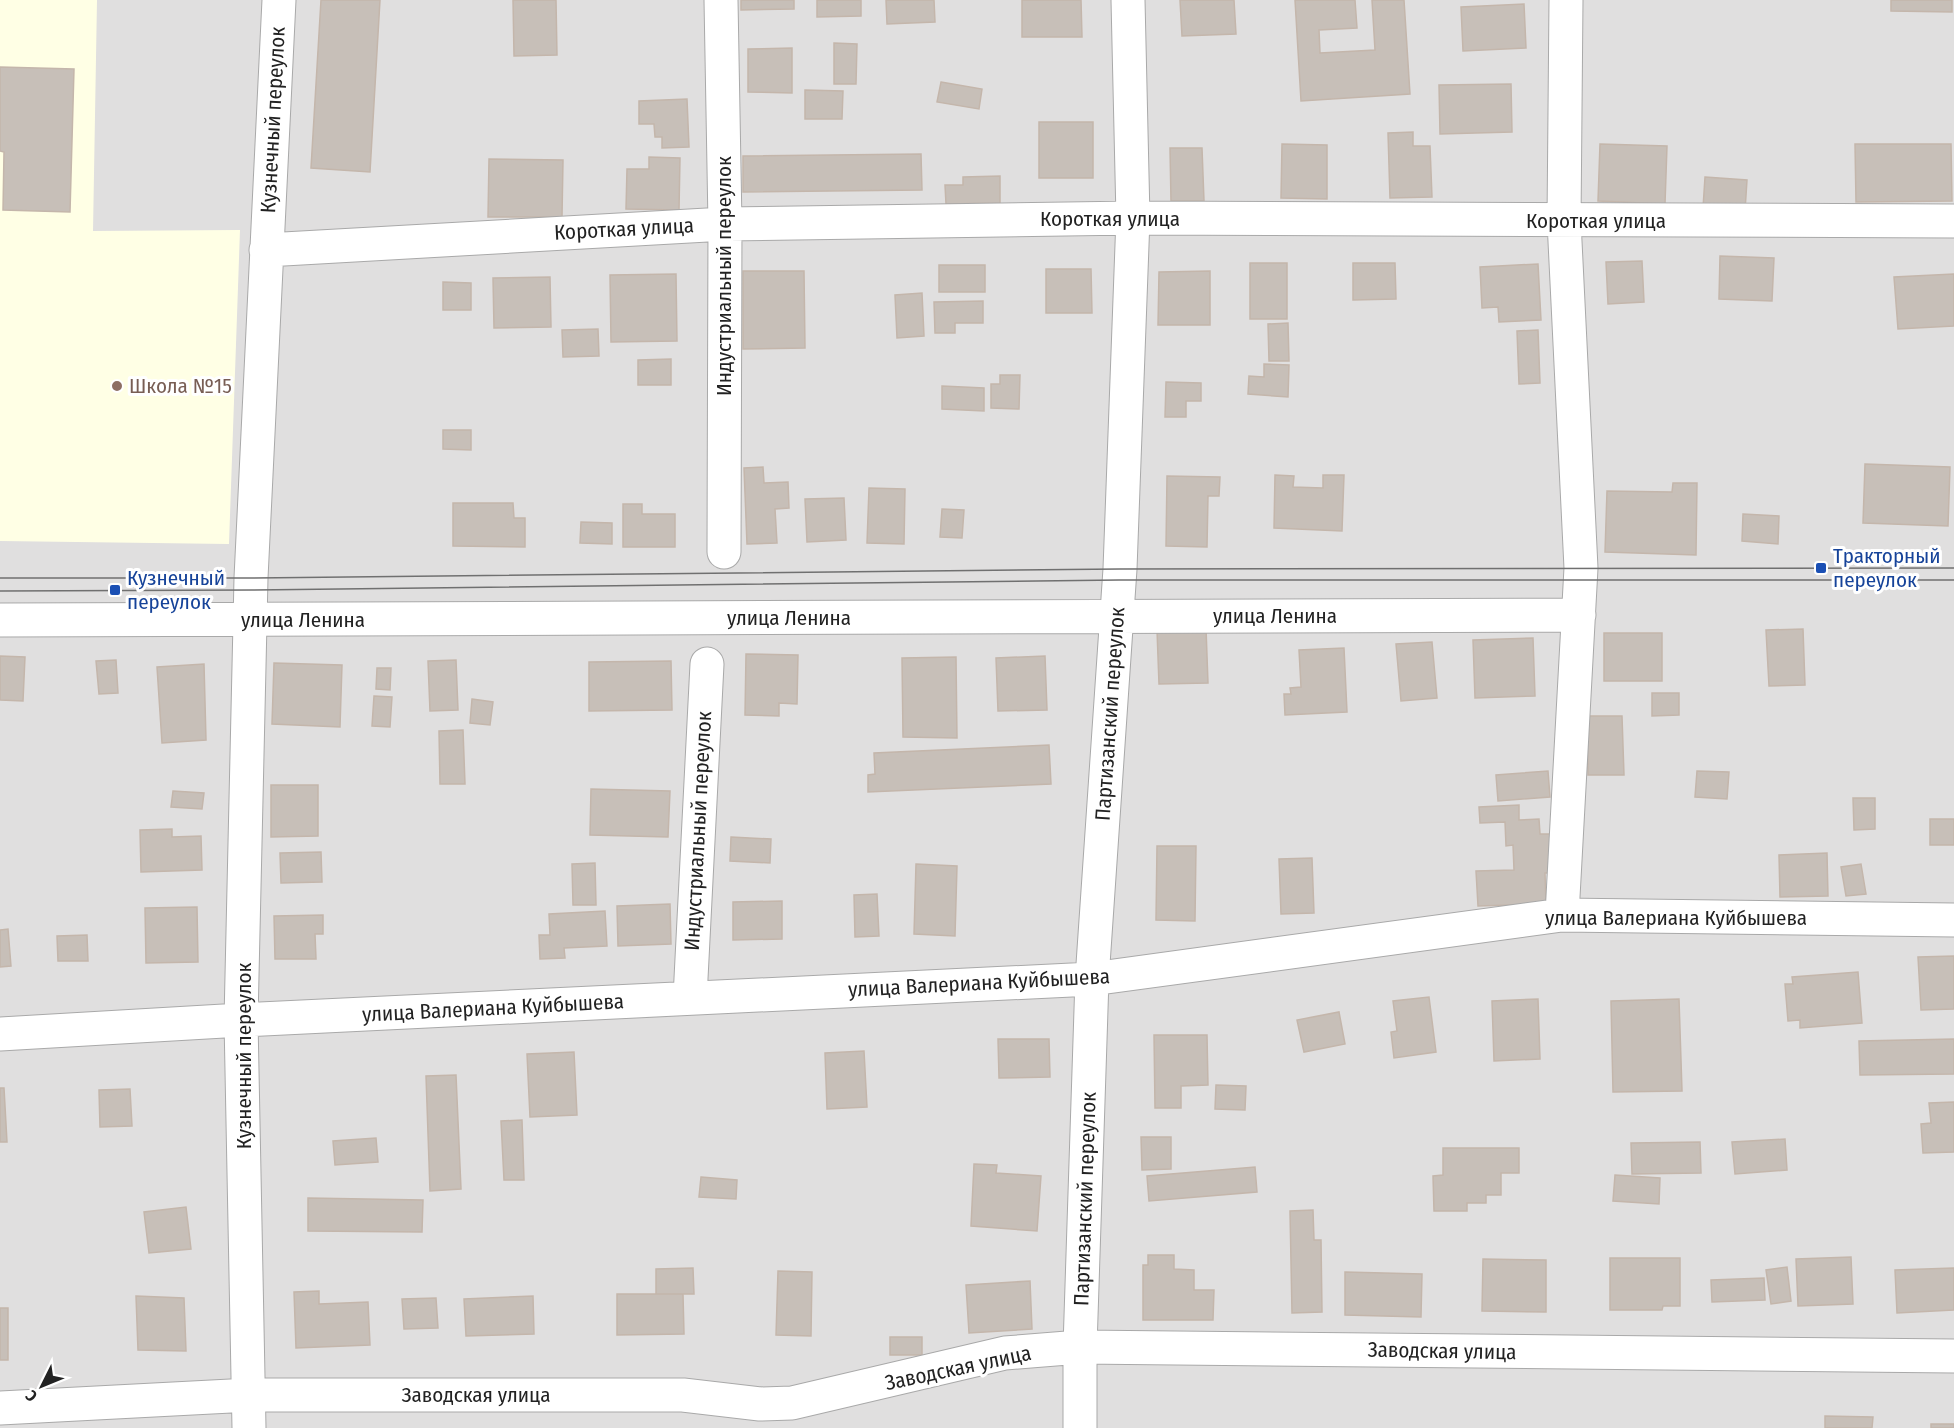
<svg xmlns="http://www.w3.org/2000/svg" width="1954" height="1428" viewBox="0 0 1954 1428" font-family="'Fira Sans Condensed',sans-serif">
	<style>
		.residential { fill: #e0dfdf }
		.education { fill: #ffffe5 }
		.building { fill: #c7bfb8; stroke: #c4b6ab; stroke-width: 1.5 }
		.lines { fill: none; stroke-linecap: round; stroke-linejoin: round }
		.minor-casing { stroke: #a9a9a9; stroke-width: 35 }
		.minor { stroke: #fff; stroke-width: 33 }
		.tram { stroke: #707070; stroke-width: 1.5 }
		.education-dot { fill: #8d6e63; stroke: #fff; stroke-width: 2 }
		.transit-dot { fill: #1a4fb4; stroke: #fff; stroke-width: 2 }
		.labels { text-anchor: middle; stroke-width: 6; stroke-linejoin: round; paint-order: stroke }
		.street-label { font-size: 21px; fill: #222; stroke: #fff }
		.education-label { font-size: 21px; fill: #785e54; stroke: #fff; text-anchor: start }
		.transit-label { font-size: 21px; fill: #164399; stroke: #fff; text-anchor: start }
	</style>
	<rect width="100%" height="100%" fill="#f2efe9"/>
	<path class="residential" d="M 0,0 L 1954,0 L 1954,1428 L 0,1428 Z"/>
	<path class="education" d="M 0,0 L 97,0 L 93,231 L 240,230 L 229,544 L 0,541 Z"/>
	<path class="building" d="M 321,0 L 380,0 L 370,172 L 311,168 Z
		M 513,0 L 556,0 L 557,55 L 514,56 Z
		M 741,0 L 794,0 L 794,9 L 741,10 Z
		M 817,0 L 861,0 L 861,16 L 817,17 Z
		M 886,0 L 934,0 L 935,22 L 887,24 Z
		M 1022,0 L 1081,0 L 1082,37 L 1022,37 Z
		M 1180,0 L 1234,0 L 1236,34 L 1182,36 Z
		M 1295,0 L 1355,0 L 1357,28 L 1319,30 L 1320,53 L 1375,50 L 1372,0 L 1404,0 L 1410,94 L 1301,101 Z
		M 1891,0 L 1952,0 L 1952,12 L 1891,11 Z
		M 1524,4 L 1526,48 L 1463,51 L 1461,7 Z
		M 834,43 L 857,44 L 856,84 L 834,84 Z
		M 792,48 L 792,93 L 748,92 L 748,49 Z
		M 0,67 L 74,69 L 70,212 L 3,210 L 4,152 L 0,151 Z
		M 941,82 L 982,89 L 979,109 L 937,102 Z
		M 1511,84 L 1512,132 L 1440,134 L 1439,85 Z
		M 805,90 L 843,91 L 842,119 L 805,119 Z
		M 687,99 L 689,147 L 662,148 L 662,137 L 655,137 L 654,124 L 639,124 L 639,101 Z
		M 1039,122 L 1093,122 L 1093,178 L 1039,178 Z
		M 1413,132 L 1413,146 L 1430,146 L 1432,197 L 1390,198 L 1388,133 Z
		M 1282,144 L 1327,145 L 1327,199 L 1281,198 Z
		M 1600,144 L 1667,146 L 1665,204 L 1598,201 Z
		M 1855,144 L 1951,144 L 1952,201 L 1856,202 Z
		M 1170,148 L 1202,148 L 1204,201 L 1171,201 Z
		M 921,154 L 922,190 L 743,192 L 743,156 Z
		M 649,157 L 680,158 L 679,210 L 626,209 L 627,169 L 649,169 Z
		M 489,159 L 563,160 L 562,217 L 488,217 Z
		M 1000,176 L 1000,203 L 946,204 L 945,185 L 963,185 L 963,177 Z
		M 1705,177 L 1747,180 L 1745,211 L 1703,208 Z
		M 1720,256 L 1774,258 L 1772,301 L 1719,299 Z
		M 1642,261 L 1644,302 L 1608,304 L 1606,262 Z
		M 1250,263 L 1287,263 L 1287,319 L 1250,319 Z
		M 1353,263 L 1395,263 L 1396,299 L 1353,300 Z
		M 1538,264 L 1541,320 L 1499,322 L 1498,307 L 1482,308 L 1480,267 Z
		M 939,265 L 985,265 L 985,292 L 939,292 Z
		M 1046,269 L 1091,269 L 1092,313 L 1046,313 Z
		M 743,271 L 804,271 L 805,348 L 743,349 Z
		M 1210,271 L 1210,325 L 1158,325 L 1159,272 Z
		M 676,274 L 677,341 L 611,342 L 610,275 Z
		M 1954,274 L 1954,326 L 1898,329 L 1894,277 Z
		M 550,277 L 551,327 L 494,328 L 493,278 Z
		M 443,282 L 471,283 L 471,310 L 443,310 Z
		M 922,293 L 924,336 L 897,338 L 895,295 Z
		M 983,301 L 983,323 L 955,323 L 955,333 L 935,333 L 934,302 Z
		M 1288,323 L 1289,361 L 1269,361 L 1268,324 Z
		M 598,329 L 599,356 L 563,357 L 562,330 Z
		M 1538,330 L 1540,383 L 1519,384 L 1517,331 Z
		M 671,359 L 671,385 L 638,385 L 638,360 Z
		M 1264,364 L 1289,365 L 1288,397 L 1248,394 L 1249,376 L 1264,377 Z
		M 1000,375 L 1020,375 L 1019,409 L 991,408 L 991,384 L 1000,384 Z
		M 1166,382 L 1201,383 L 1201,401 L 1186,401 L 1186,417 L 1165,417 Z
		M 942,386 L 984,388 L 984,411 L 942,409 Z
		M 443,430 L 471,430 L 471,450 L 443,449 Z
		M 1865,464 L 1950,467 L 1948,526 L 1863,523 Z
		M 763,467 L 764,483 L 788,482 L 789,508 L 775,509 L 777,543 L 747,544 L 744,468 Z
		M 1275,475 L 1294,476 L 1293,487 L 1323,488 L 1323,475 L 1344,475 L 1342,531 L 1274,528 Z
		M 1167,476 L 1220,477 L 1219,496 L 1208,496 L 1207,547 L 1166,546 Z
		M 1673,483 L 1697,483 L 1696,555 L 1605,552 L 1607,491 L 1672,492 Z
		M 869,488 L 905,489 L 904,544 L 867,543 Z
		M 844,498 L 846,540 L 807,542 L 805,499 Z
		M 453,503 L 513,503 L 514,518 L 525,518 L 525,547 L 453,546 Z
		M 623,504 L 642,504 L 642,514 L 675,514 L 675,547 L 623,547 Z
		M 942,509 L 964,510 L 962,538 L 940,537 Z
		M 1743,514 L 1779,516 L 1778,544 L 1742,541 Z
		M 581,522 L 612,523 L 612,544 L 580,543 Z
		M 1206,628 L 1208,683 L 1159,684 L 1157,630 Z
		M 1803,629 L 1805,685 L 1769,686 L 1766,630 Z
		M 1604,633 L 1662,633 L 1662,681 L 1604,681 Z
		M 1533,638 L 1535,696 L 1475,698 L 1473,640 Z
		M 1432,642 L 1437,698 L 1401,701 L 1396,644 Z
		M 1344,648 L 1347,712 L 1285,715 L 1284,694 L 1291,694 L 1290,688 L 1301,687 L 1299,650 Z
		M 746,654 L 798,655 L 797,704 L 779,703 L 779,716 L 745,715 Z
		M 0,656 L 25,657 L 23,701 L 0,700 Z
		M 1045,656 L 1047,710 L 998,711 L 996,658 Z
		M 956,657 L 957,738 L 903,737 L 902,658 Z
		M 116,660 L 118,693 L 99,694 L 96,661 Z
		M 456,660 L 458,710 L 430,711 L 428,661 Z
		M 671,661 L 672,710 L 589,711 L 589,662 Z
		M 274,663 L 342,665 L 340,727 L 272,724 Z
		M 204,664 L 206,740 L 162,743 L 157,667 Z
		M 377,668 L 391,668 L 390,690 L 376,689 Z
		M 1652,693 L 1679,693 L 1679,715 L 1652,716 Z
		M 374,696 L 392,697 L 390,727 L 372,726 Z
		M 472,699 L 493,702 L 490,725 L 470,723 Z
		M 1587,716 L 1622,716 L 1624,775 L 1588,775 Z
		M 463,730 L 465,784 L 440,784 L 439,731 Z
		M 1049,745 L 1051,784 L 868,792 L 868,775 L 875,774 L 874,753 Z
		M 1548,771 L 1550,797 L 1498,801 L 1496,775 Z
		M 1697,771 L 1729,772 L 1727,799 L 1695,797 Z
		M 271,785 L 318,785 L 318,836 L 271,837 Z
		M 591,789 L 670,791 L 668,837 L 590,835 Z
		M 173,791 L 204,793 L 202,809 L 171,807 Z
		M 1853,798 L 1875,798 L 1875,829 L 1854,830 Z
		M 1519,805 L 1519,820 L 1539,819 L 1540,834 L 1553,834 L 1554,873 L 1545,873 L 1546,904 L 1478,906 L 1476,871 L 1514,870 L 1513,845 L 1506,846 L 1505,822 L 1480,823 L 1479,807 Z
		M 1930,819 L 1954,819 L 1954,845 L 1930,845 Z
		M 172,829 L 172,837 L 201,836 L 202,870 L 141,872 L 140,830 Z
		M 731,837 L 771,839 L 770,863 L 730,861 Z
		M 1157,846 L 1196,846 L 1195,921 L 1156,920 Z
		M 321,852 L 322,882 L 281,883 L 280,853 Z
		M 1827,853 L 1828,896 L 1780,897 L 1779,855 Z
		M 1312,858 L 1314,913 L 1281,914 L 1279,859 Z
		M 595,863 L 596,905 L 573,905 L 572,864 Z
		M 916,864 L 957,866 L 955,936 L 914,934 Z
		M 1861,864 L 1866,894 L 1846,896 L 1841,867 Z
		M 877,894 L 879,936 L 855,937 L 854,895 Z
		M 782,901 L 782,939 L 733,940 L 733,902 Z
		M 670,904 L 671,944 L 618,946 L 617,906 Z
		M 197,907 L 198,962 L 146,963 L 145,908 Z
		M 605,911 L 607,946 L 564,948 L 565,958 L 540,959 L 539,935 L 550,935 L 549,914 Z
		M 323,915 L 323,934 L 315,934 L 316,959 L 275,959 L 274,916 Z
		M 8,929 L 11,966 L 0,967 L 0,930 Z
		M 87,935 L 88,961 L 58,961 L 57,936 Z
		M 1954,956 L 1954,1009 L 1921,1010 L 1918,957 Z
		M 1858,972 L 1862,1023 L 1800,1028 L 1800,1020 L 1788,1021 L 1785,984 L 1793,984 L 1792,977 Z
		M 1429,997 L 1436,1052 L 1394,1058 L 1391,1032 L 1397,1031 L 1393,1001 Z
		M 1538,999 L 1540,1059 L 1494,1061 L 1492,1001 Z
		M 1679,999 L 1682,1091 L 1613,1092 L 1611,1001 Z
		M 1339,1012 L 1345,1044 L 1304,1052 L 1297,1020 Z
		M 1154,1035 L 1207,1035 L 1208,1085 L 1181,1086 L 1181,1108 L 1155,1108 Z
		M 998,1039 L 1049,1039 L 1050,1077 L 999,1078 Z
		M 1954,1039 L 1954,1074 L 1860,1075 L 1859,1041 Z
		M 864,1051 L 867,1107 L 827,1109 L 825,1053 Z
		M 574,1052 L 577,1115 L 530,1117 L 527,1054 Z
		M 456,1075 L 461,1189 L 430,1191 L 426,1076 Z
		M 1216,1085 L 1246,1086 L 1245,1110 L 1215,1109 Z
		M 0,1088 L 4,1088 L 7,1142 L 0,1142 Z
		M 130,1089 L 132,1126 L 100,1127 L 99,1090 Z
		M 1954,1102 L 1954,1152 L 1923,1153 L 1921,1124 L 1931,1123 L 1929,1103 Z
		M 522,1120 L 524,1180 L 504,1180 L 501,1121 Z
		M 1141,1137 L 1171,1137 L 1171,1169 L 1142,1170 Z
		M 376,1138 L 378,1162 L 335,1165 L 333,1141 Z
		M 1785,1139 L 1787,1170 L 1735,1174 L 1732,1142 Z
		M 1700,1142 L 1701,1173 L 1632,1174 L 1631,1143 Z
		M 1443,1148 L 1519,1148 L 1519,1173 L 1501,1173 L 1501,1195 L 1486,1195 L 1486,1203 L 1467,1203 L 1467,1211 L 1434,1211 L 1433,1176 L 1443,1175 Z
		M 974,1164 L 997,1165 L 996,1173 L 1041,1176 L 1037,1231 L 971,1226 Z
		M 1255,1167 L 1257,1192 L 1149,1201 L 1147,1176 Z
		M 1615,1175 L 1660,1178 L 1659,1204 L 1613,1201 Z
		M 701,1177 L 737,1180 L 736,1199 L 699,1197 Z
		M 308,1198 L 423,1200 L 422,1232 L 308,1231 Z
		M 186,1207 L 191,1249 L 149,1253 L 144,1212 Z
		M 1313,1210 L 1314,1240 L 1321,1240 L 1322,1312 L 1292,1313 L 1290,1211 Z
		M 1148,1255 L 1174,1255 L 1174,1269 L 1194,1270 L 1194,1290 L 1214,1290 L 1213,1320 L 1143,1320 L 1143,1265 L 1148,1265 Z
		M 1851,1257 L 1853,1304 L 1798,1306 L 1796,1259 Z
		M 1610,1258 L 1680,1258 L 1680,1306 L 1663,1306 L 1662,1310 L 1610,1310 Z
		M 1483,1259 L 1546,1260 L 1546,1312 L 1482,1311 Z
		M 1787,1267 L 1791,1301 L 1771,1304 L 1766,1270 Z
		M 693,1268 L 694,1294 L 656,1294 L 656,1269 Z
		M 1954,1268 L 1954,1310 L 1897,1313 L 1895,1270 Z
		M 778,1271 L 812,1272 L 811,1336 L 776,1335 Z
		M 1345,1272 L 1422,1274 L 1421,1317 L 1345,1315 Z
		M 1764,1278 L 1765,1300 L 1712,1302 L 1711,1280 Z
		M 1030,1281 L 1032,1329 L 969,1333 L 966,1285 Z
		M 319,1291 L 319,1304 L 368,1302 L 370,1345 L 296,1348 L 294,1292 Z
		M 617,1294 L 683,1294 L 684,1334 L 617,1335 Z
		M 136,1296 L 184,1298 L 186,1351 L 138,1350 Z
		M 533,1296 L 534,1334 L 466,1336 L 464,1299 Z
		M 436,1298 L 438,1328 L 404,1329 L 402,1299 Z
		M 0,1308 L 8,1308 L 8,1360 L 0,1360 Z
		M 890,1337 L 922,1337 L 922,1355 L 890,1355 Z
		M 1825,1416 L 1873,1417 L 1872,1428 L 1825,1428 Z
		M 1931,1424 L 1954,1424 L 1954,1428 L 1931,1428 Z"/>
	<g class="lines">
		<defs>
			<path id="minor" d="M 721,0 L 725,224 L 724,552
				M 266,250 L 725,224 L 1133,218 L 1954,221
				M 0,620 L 1579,615
				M 1562,915 L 1581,568 L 1564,221 L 1566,0
				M 690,998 L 707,664
				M 0,1034 L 241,1020 L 1092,979 L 1562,915 L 1954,920
				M 0,1408 L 250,1395 L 683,1395 L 760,1404 L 792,1403 L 1005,1353 L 1080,1347 L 1954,1356
				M 249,1428 L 241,1020 L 251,578 L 279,0
				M 1080,1428 L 1080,1347 L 1092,979 L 1120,569 L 1133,218 L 1128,0"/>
		</defs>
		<use href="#minor" class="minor-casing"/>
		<use href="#minor" class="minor"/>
		<path class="tram" d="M 0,578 L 251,578 L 1120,569 L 1954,568
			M 0,591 L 252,590 L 1119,580 L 1954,580"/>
	</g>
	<circle class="education-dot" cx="117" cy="386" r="6"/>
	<g class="transit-dot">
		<rect x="1815" y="562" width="12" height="12" rx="3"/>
		<rect x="109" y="584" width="12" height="12" rx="3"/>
	</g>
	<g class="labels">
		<g class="street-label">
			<text transform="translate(273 120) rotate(-87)" y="7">Кузнечный переулок</text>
			<text x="1110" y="226">Короткая улица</text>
			<text x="1596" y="228">Короткая улица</text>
			<text transform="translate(624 229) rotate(-3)" y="7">Короткая улица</text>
			<text transform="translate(724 276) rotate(-90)" y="7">Индустриальный переулок</text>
			<text x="1275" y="623">улица Ленина</text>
			<text x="789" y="625">улица Ленина</text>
			<text x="303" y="627">улица Ленина</text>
			<text transform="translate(1110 714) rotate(-86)" y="7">Партизанский переулок</text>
			<text transform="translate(698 831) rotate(-87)" y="7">Индустриальный переулок</text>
			<text x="1676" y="925">улица Валериана Куйбышева</text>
			<text transform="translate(979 983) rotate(-3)" y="7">улица Валериана Куйбышева</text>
			<text transform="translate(493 1008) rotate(-3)" y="7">улица Валериана Куйбышева</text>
			<text transform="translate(244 1056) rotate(-90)" y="7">Кузнечный переулок</text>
			<text transform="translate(1085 1199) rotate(-88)" y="7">Партизанский переулок</text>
			<text transform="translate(1442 1351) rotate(1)" y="7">Заводская улица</text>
			<text transform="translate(958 1368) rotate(-12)" y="7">Заводская улица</text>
			<text x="476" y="1402">Заводская улица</text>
		</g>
		<g class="education-label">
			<text x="129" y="393">Школа №15</text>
		</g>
		<g class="transit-label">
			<text x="1833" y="563">Тракторный<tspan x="1833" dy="24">переулок</tspan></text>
			<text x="127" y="585">Кузнечный<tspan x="127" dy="24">переулок</tspan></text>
		</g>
	</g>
	<g transform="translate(42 1386) rotate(227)" stroke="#ffffff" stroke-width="4.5" paint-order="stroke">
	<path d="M0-4.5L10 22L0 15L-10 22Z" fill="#222222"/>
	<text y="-9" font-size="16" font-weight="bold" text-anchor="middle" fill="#222222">С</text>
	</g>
</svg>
